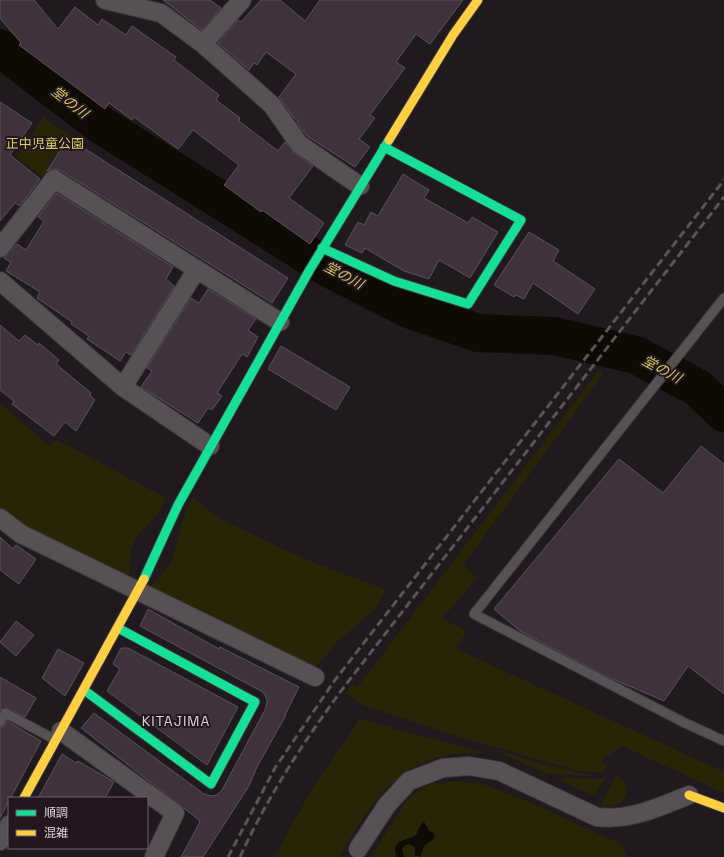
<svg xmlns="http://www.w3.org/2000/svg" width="724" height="857" viewBox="0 0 724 857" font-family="'Space Grotesk','Noto Sans JP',sans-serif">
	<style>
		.green { fill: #282506 }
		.water { fill: #0d0b03 }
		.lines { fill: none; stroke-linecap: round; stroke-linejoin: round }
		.river { stroke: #0d0b03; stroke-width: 38 }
		.building { fill: #40323d; stroke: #595358 }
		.lane-casing { stroke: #3b363a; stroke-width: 11 }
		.street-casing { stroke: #3b363a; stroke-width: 20 }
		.fast-casing { stroke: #3b363a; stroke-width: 11 }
		.slow-casing { stroke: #3b363a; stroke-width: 11 }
		.lane { stroke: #575156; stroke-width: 9 }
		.street { stroke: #575156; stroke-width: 18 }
		.fast { stroke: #16e098; stroke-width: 9 }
		.slow { stroke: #ffcf43; stroke-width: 9 }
		.rail { stroke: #595458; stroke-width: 3; stroke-dasharray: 8 4; stroke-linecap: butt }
		.labels { text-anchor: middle; stroke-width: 4; stroke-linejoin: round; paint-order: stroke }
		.park-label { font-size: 13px; fill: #d3ce5e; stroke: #241620 }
		.water-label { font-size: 14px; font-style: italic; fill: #ccc757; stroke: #241620 }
		.neighbourhood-label { font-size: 14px; letter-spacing: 1px; fill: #dcd2d9; stroke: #241620 }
	</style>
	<rect width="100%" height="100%" fill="#201a1f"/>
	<path class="green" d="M 43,117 L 70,135 L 47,167 L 53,172 L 47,180 L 17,157 Z
		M 599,370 L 603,374 L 463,565 L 477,578 L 442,619 L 467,631 L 456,649 L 724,772 L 724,793 L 622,746 L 601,761 L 608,768 L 602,772 L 580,771 L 459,737 L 363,705 L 345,693 L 352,684 L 357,688 Z
		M 0,404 L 50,446 L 56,439 L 166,498 L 158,513 L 138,535 L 131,549 L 130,574 L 124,577 L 8,517 L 0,511 Z
		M 192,497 L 220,519 L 307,560 L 386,590 L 374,610 L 338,641 L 313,670 L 154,593 L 155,589 L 151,586 L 171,563 L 184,517 Z
		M 360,719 L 484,753 C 475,754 465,753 456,754 C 397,759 366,810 340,857 L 274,857 L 312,789 Z
		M 493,749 L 545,765 L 589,775 L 586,776 L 545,773 Z
		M 616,775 C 636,784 626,807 607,808 L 601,806 Z
		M 607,776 L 596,793 L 592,795 L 560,780 L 565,778 L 597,779 Z
		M 453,781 L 480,783 L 538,806 L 622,845 L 627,857 L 371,857 L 407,800 L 428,784 Z"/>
	<path class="water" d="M 691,373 L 724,405 L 724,419 L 683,384 Z
		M 424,822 L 429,831 L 434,833 L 435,838 L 424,846 L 420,857 L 415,855 L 415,847 L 409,844 L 404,846 L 402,850 L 404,857 L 397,857 C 389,839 408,841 416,835 L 420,826 Z"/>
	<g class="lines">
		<path class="river" d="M 0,48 L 101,125 L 330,269 L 411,310 L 478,333 L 554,336 L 636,355 L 698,388 L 724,413"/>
	</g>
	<path class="building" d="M 0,0 L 34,0 L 58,29 L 75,7 L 98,25 L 102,19 L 126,35 L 132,26 L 176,57 L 174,60 L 219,95 L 216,100 L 240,118 L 239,121 L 278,151 L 285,142 L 293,152 L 313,166 L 289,198 L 324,223 L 310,244 L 262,210 L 261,212 L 224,185 L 239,165 L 193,130 L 178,149 L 134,117 L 132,120 L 109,103 L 105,109 L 19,45 L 21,43 L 0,18 Z
		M 163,0 L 210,0 L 221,8 L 202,30 Z
		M 261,0 L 280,0 L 305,21 L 320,0 L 463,0 L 430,44 L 416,34 L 396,62 L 405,68 L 370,115 L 375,118 L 359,139 L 370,147 L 355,167 L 307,136 L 297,123 L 298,121 L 294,118 L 279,97 L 296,74 L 266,52 L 257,65 L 254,63 L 249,70 L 218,43 L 238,20 L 241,22 Z
		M 0,102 L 32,123 L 10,155 L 40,179 L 20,206 L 15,203 L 0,221 Z
		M 68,138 L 288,278 L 272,303 L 60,170 L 54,169 L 47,171 Z
		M 403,174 L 429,190 L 424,198 L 468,223 L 472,217 L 498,232 L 470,278 L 439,260 L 429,279 L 404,271 L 365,248 L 362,253 L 345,245 L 358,222 L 364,225 L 371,212 L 378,216 Z
		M 56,193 L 173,267 L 166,279 L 174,286 L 131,355 L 126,352 L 120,361 L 87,339 L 89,336 L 71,324 L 72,322 L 37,298 L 40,292 L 6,271 L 11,262 L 4,258 L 17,244 L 26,250 L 44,221 L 38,217 Z
		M 529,232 L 559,250 L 553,261 L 595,289 L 578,314 L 533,283 L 524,299 L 516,295 L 514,297 L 494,285 Z
		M 208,289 L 256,319 L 248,330 L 258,337 L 247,357 L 242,354 L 217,393 L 222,396 L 212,410 L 208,408 L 198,423 L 141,387 L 152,371 L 147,368 L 191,298 L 199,303 Z
		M 0,325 L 19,341 L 25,335 L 38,345 L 39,343 L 59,360 L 56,364 L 91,393 L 90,395 L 95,400 L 76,431 L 65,422 L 54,436 L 12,404 L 14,401 L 0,390 Z
		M 281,346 L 350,387 L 336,410 L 268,369 Z
		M 701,446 L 724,464 L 724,694 L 688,666 L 664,701 L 608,677 L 520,631 L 494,609 L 619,459 L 663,493 Z
		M 0,537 L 13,549 L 16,545 L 36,559 L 19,584 L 0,570 Z
		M 148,609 L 219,649 L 220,647 L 299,687 L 285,715 L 286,715 L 257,767 L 249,786 L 203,857 L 181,857 L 200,822 L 199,820 L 81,728 L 94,713 L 204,794 L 211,796 L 217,795 L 222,790 L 266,708 L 267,701 L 265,695 L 261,691 L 140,626 Z
		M 16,621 L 34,635 L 16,656 L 0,642 Z
		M 121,648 L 128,648 L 238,707 L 207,765 L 107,691 L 120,669 L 113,664 Z
		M 58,649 L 84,663 L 65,696 L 42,678 Z
		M 0,677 L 36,698 L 25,717 L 7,708 L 0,710 Z
		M 7,721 L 41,741 L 0,818 L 0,728 L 3,727 Z
		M 62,754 L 76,763 L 78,761 L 114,782 L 105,798 L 38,798 Z"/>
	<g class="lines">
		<defs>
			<path id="lane" d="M 724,298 L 474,614 L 683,722 L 724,741
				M 0,722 L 5,713 L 56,740"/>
			<path id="street" d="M 105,0 L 161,13 L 203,44 L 272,105 L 299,144 L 360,186
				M 203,44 L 242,0
				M 0,248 L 54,179 L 280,322
				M 0,281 L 123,387 L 210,446
				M 123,387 L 197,269
				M 0,518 L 21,534 L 315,677
				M 61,731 L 175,813 L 154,857
				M 0,841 L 9,825
				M 358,849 L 387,805 L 409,781 L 443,768 L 469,766 L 499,771 L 597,817 C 630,821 659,807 689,795"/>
			<path id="fast" d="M 322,248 L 394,281 L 468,304 L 521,220 L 384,147
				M 144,579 L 178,505 L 309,271 L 389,140
				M 84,690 L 211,784 L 255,702 L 118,628"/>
			<path id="slow" d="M 389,140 L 453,35 L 478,0
				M 689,795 L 724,808
				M 24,798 L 144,579"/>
		</defs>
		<use href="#lane" class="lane-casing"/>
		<use href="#street" class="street-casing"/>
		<use href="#fast" class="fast-casing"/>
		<use href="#slow" class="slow-casing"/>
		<use href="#lane" class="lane"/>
		<use href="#street" class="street"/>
		<use href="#fast" class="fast"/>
		<use href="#slow" class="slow"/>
		<path class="rail" d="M 228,857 L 275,768 L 335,680 L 724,180
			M 240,857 C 268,796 304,741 344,687 L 724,197"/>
	</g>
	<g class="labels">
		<g class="park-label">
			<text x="45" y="148">正中児童公園</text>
		</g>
		<g class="water-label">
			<text transform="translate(70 102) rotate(38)" y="5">堂の川</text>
			<text transform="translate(344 275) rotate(28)" y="5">堂の川</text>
			<text transform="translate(662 369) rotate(28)" y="5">堂の川</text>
		</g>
		<g class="neighbourhood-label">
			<text x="176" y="726">KITAJIMA</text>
		</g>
	</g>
	<rect x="8" y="797" width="140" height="52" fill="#241620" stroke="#6e616a"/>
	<rect x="16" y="810" width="20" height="6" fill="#16e098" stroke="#6e616a"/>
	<text x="44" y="817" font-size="12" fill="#dcd2d9">順調</text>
	<rect x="16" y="830" width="20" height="6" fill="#ffcf43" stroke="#6e616a"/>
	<text x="44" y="837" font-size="12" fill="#dcd2d9">混雑</text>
</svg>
